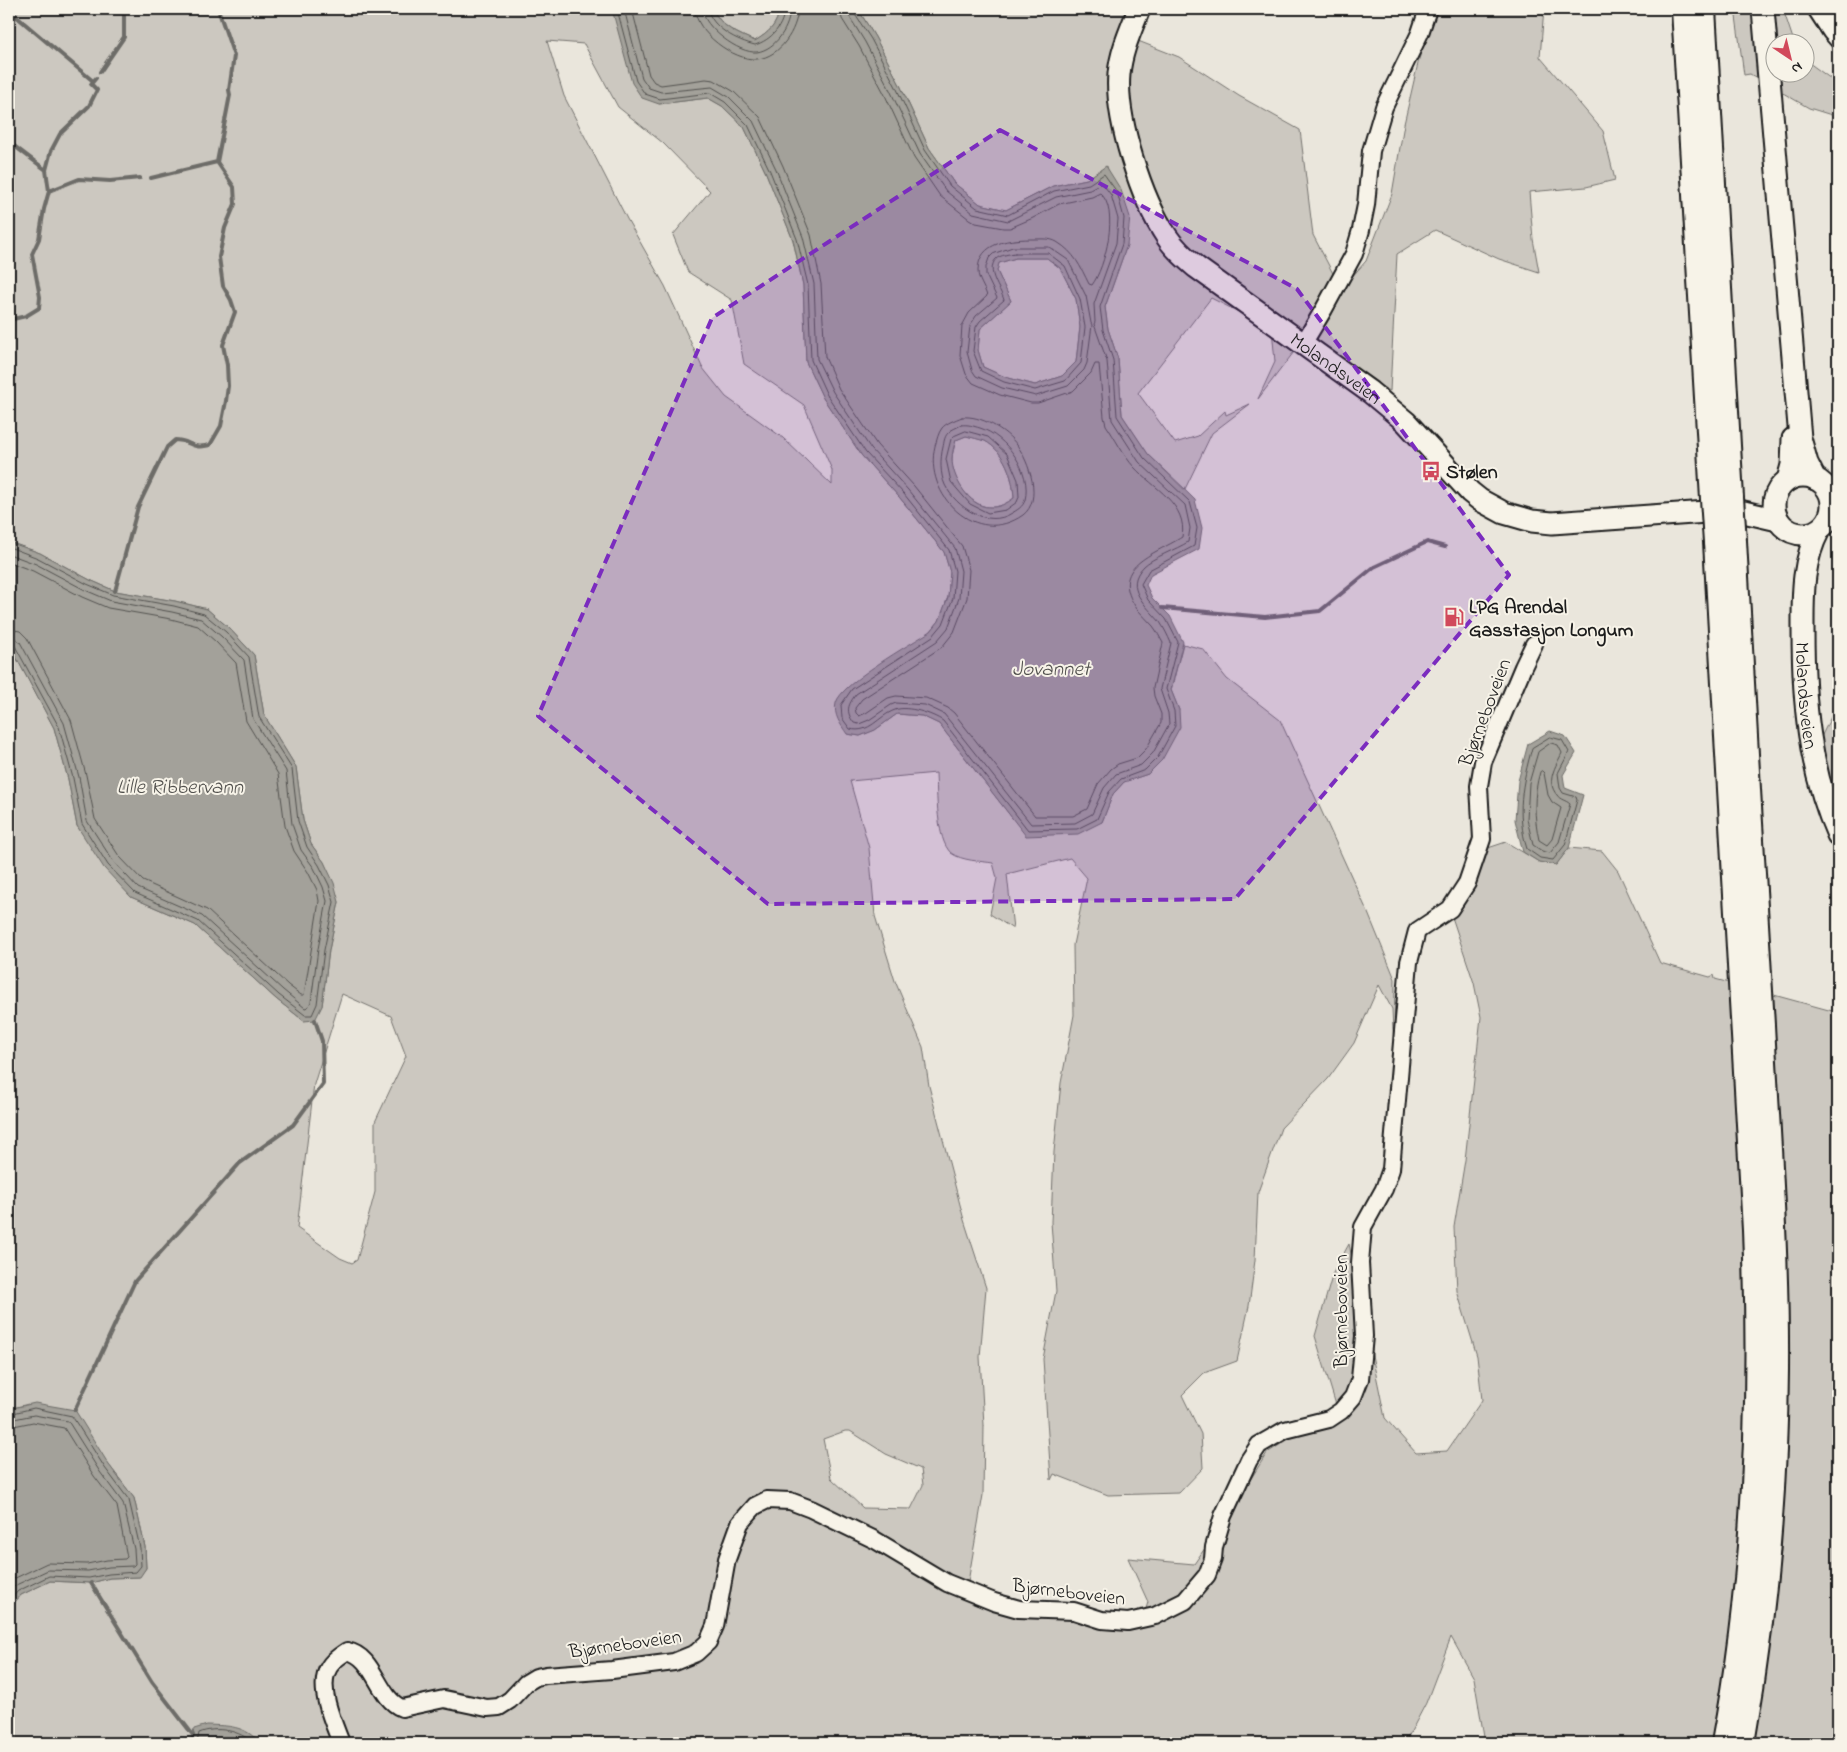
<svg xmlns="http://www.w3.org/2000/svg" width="1847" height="1752" viewBox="0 0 1847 1752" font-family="'Indie Flower',sans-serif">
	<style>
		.green { fill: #ccc8c0; stroke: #74726e; fill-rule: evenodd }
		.water { fill: #a3a19a; stroke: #6d6c68; fill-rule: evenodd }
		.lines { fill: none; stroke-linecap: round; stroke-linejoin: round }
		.shore { stroke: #52514e; stroke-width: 1 }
		.stream { stroke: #6d6c68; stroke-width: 4 }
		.minor-casing { stroke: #1c1c1c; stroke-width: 20 }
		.major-casing { stroke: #1c1c1c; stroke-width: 25 }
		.highway-casing { stroke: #1c1c1c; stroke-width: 28 }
		.minor { stroke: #f7f3e8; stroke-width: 16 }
		.major { stroke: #f7f3e8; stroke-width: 21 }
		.highway { stroke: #f7f3e8; stroke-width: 24 }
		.highway-bridge-casing { stroke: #1c1c1c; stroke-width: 28; stroke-linecap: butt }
		.highway-bridge { stroke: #f7f3e8; stroke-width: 24 }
		.marked { fill: #7b2cbf; fill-opacity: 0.2; stroke: #7b2cbf; stroke-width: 4; stroke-dasharray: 10 6; stroke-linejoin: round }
		.labels { text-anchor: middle; stroke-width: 4; stroke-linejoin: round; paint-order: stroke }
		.street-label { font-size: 20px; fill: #1c1c1c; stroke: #f7f3e8 }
		.poi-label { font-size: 20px; font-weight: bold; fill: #1c1c1c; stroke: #f7f3e8; text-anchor: start }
		.water-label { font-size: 21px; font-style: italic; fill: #52514e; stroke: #f7f3e8 }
	</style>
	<rect width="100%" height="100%" fill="#eae6dc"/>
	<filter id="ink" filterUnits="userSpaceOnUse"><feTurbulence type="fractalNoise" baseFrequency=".02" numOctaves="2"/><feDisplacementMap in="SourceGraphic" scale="10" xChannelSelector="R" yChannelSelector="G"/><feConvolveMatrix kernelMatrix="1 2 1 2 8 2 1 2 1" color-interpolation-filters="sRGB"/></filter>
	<g filter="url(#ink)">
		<path class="green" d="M 9,9 L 612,9 L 659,104 L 708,98 L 722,106 L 744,127 L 766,173 L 793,240 L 803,285 L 806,362 L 823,398 L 862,456 L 900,498 L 944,552 L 950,572 L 948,597 L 939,621 L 847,734 L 860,736 L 875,730 L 897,714 L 922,716 L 939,724 L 1013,819 L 1102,822 L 1113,794 L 1124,782 L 1148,774 L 1179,710 L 1171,690 L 1183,644 L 1203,649 L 1227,679 L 1280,720 L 1368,913 L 1395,979 L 1394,1050 L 1392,1009 L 1379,985 L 1354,1043 L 1328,1079 L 1281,1128 L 1258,1192 L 1255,1260 L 1249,1306 L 1237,1361 L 1204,1373 L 1182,1395 L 1201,1434 L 1203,1468 L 1179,1493 L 1108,1495 L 1054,1474 L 1051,1480 L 1043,1359 L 1056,1291 L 1051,1222 L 1054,1152 L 1061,1083 L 1074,1015 L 1073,945 L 1087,878 L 1070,858 L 1007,874 L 1013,929 L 990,914 L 997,878 L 993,863 C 981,861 962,861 951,853 C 936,839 937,793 936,773 L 850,781 L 869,848 L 875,916 L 895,981 L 923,1047 L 929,1086 L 947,1155 L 964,1220 L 986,1288 L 980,1357 L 984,1425 L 983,1495 L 967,1588 L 1011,1607 L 1143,1619 L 1148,1602 L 1128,1558 L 1194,1564 L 1230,1512 L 1267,1453 L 1315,1422 L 1336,1405 L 1315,1336 L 1333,1273 L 1349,1244 L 1385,1418 L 1416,1453 L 1447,1451 L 1482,1400 L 1477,1356 L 1457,1291 L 1454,1227 L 1465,1160 L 1481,1017 L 1474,983 L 1452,917 L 1476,852 L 1506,842 L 1539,862 L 1556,865 L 1569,848 L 1602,851 L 1618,871 L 1660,963 L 1710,977 L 1714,975 L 1715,979 L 1836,1012 L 1838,1011 L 1838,1743 L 1485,1743 L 1474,1678 L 1451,1637 L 1426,1703 L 1405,1743 L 260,1743 L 255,1737 L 194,1730 L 191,1740 L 193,1743 L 9,1743 L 9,1609 L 21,1595 L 50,1581 L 91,1583 L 110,1578 L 139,1577 L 146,1568 L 145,1547 L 134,1498 L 109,1465 L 28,1404 L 9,1409 L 9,644 L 54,728 L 68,779 L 77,826 L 131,897 L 195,925 L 276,999 L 304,1021 L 322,1006 L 329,950 L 339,902 L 324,862 L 311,844 L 303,820 L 296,767 L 264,715 L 254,655 L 229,628 L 207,609 L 175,601 L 115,591 L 90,580 L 40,553 L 9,542 ZM 547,41 L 584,44 L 618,107 L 663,143 L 710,191 L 673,235 L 688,272 L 732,300 L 744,364 L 804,405 L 832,470 L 832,485 L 783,438 L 726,397 L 702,367 L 665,286 L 627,219 L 564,96 ZM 342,994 L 391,1016 L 406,1056 L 375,1122 L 375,1192 L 357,1260 L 352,1263 L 340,1258 L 297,1228 L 314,1084 ZM 845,1431 L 850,1431 L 886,1454 L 921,1469 L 923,1485 L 911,1509 L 863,1508 L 831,1478 L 823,1439 Z
			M 713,9 L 779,9 C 778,25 768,33 755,41 C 738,34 721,27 713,9 Z
			M 858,9 L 1135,9 L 1133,39 L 1179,57 L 1239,96 L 1300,130 L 1313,235 L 1341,289 L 1366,261 L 1392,194 L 1404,124 L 1419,59 L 1435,9 L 1544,9 L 1540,57 L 1603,131 L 1615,180 L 1586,187 L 1529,192 L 1533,239 L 1539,272 L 1499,259 L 1435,230 L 1397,254 L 1390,391 L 1300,344 L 1258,399 L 1275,362 L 1272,329 L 1211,298 L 1138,393 L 1175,443 L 1198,436 L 1225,411 L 1226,415 L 1250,404 L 1212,433 L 1185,489 L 1148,454 L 1122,415 L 1118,359 L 1108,329 L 1105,307 L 1127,245 L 1107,166 L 1087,179 L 1053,186 L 1006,210 L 980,204 L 954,183 L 929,148 L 900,85 L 875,37 Z
			M 1735,9 L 1783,9 L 1794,42 L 1774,42 L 1774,72 L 1804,72 L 1805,60 L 1838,84 L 1838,117 L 1809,108 L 1750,74 L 1744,75 Z
			M 1016,258 L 1047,258 L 1060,268 L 1076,299 L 1080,327 L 1076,362 L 1062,376 L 1035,385 L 1005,377 L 983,367 L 978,350 L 980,329 L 1011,301 L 997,271 L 999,263 Z
			M 966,436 C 972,437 979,439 985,441 C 1005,452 1013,477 1014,498 C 1007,503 999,508 989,507 C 969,506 951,477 952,459 C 952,453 955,446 956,440 Z
			M 1838,703 L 1838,810 L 1834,800 L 1819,741 Z"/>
		<path class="water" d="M 612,9 L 713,9 C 720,27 738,34 755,41 C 768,33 778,25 779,9 L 858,9 L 875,37 L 900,85 L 929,148 L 954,183 L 980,204 L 1006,210 L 1053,186 L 1087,179 L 1106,166 L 1121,190 L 1130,217 L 1127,245 L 1105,307 L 1108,329 L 1118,359 L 1122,415 L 1148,454 L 1195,500 L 1202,528 L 1199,549 L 1151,574 L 1146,585 L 1152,598 L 1170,616 L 1183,642 L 1171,690 L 1179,710 L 1180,727 L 1162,760 L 1148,774 L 1124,782 L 1113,794 L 1102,822 L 1078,834 L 1026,836 L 939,724 L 922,716 L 897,714 L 875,730 L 860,736 L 847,734 C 841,725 833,715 836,703 C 841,683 911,644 931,631 L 939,621 L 948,597 L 950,572 L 944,552 L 900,498 L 862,456 L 823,398 L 806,362 L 803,285 L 793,240 L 766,173 L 744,127 L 722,106 L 708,98 L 659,104 L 642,98 L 632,83 ZM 1016,258 L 1047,258 L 1060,268 L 1076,299 L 1080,327 L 1076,362 L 1062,376 L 1035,385 L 1005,377 L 983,367 L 978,350 L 980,329 L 1011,301 L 997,271 L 999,263 ZM 966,436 C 972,438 979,439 985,441 C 1005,452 1013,477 1014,498 C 1007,503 999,508 989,507 C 969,507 952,477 952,459 C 952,453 954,446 956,440 Z
			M 9,542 L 40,553 L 90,580 L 115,591 L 175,601 L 207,609 L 229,628 L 254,655 L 264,715 L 296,767 L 303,820 L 311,844 L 324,862 L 334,883 L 339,902 L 329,950 L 322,1006 L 315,1020 L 304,1021 L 276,999 L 195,925 L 131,897 L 104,868 L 77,826 L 68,779 L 54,728 L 9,644 Z
			M 1550,731 L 1565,736 L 1576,753 L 1563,775 L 1565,788 L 1583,795 L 1569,848 L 1556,865 L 1539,862 L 1523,852 L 1515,820 L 1518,781 L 1528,744 Z
			M 35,1403 L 75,1410 L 109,1465 L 134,1498 L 145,1547 L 146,1568 L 140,1577 L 110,1578 L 91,1583 L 50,1581 L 21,1595 L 9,1609 L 9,1409 Z
			M 207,1725 C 229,1726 244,1725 260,1743 L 193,1743 L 191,1740 L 194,1729 Z"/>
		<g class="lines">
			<path class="shore" d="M 617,9 L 636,81 L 645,94 L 660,99 L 710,93 L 725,102 L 748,125 L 770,171 L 797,239 L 808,285 L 811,360 L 827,395 L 866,453 L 904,494 L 949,550 L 955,571 L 953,598 L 943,624 L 933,636 L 852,689 L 841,705 L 842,718 L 850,729 C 870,734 878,716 895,710 C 907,705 933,714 943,721 L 1028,830 L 1077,829 L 1097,819 L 1109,792 L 1121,779 L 1145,770 L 1158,757 L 1175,726 L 1174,711 L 1166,689 L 1178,642 L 1166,619 L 1148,600 L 1141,584 L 1149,570 L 1194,546 L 1197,528 L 1190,502 L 1144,458 L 1117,416 L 1113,360 L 1103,330 L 1100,307 L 1122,244 L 1124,218 L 1117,192 L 1104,174 L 1089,184 L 1054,191 L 1008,215 L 977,208 L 950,186 L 925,150 L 896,87 L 871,39 L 854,13 L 854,9
				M 624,9 L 642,78 L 649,88 L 661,92 L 712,87 L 729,97 L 753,121 L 776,169 L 803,237 L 814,284 L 817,359 L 833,392 L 871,449 L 908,490 L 955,548 L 961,571 L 959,598 L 948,628 L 937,641 L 856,694 C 848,705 845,711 854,723 L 859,724 L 869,720 L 891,705 L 896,703 L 925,705 L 944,714 L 1031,824 L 1075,823 L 1092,814 L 1104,788 L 1116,774 L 1141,765 L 1153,753 L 1169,724 L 1168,713 L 1160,689 L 1171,643 C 1168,636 1164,628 1160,622 C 1147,606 1122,588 1144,566 C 1152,558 1177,549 1188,542 L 1190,528 L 1185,505 L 1139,462 L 1112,420 L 1107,361 L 1094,324 L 1095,322 L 1094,304 L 1116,243 L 1118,219 L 1111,195 L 1102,183 L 1090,190 L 1056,197 L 1008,221 L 973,213 L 946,191 L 920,154 L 890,90 L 865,42 L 849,16 L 848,9
				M 632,9 L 649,75 L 654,82 L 661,85 L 706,79 L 714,80 L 733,91 L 760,117 L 783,166 L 811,235 L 821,284 L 825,357 L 839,389 L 877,445 L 914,486 L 962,546 L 969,570 L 967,598 L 954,632 L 942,647 L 862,699 L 855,708 L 856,713 L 859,716 L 866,713 L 888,698 L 896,696 L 926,698 L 948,708 L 954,713 L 1035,816 L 1073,816 L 1087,809 L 1098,784 L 1111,769 L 1118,764 L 1137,758 L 1146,749 L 1161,723 L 1161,714 L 1154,696 L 1153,688 L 1163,643 C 1160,638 1157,631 1153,626 C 1148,620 1142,615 1137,609 C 1107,566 1154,555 1182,537 C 1188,504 1153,488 1134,467 C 1123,455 1115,438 1106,425 L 1104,417 L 1099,364 L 1095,364 L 1091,373 L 1073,391 L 1038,403 L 1031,403 L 1000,395 L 973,383 L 966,374 L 960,355 L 962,326 L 969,313 L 987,296 C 985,288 978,280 978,271 C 978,241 1012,239 1034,239 C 1042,239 1050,238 1057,242 C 1075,253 1080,266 1089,284 L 1092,285 C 1105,268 1120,209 1100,193 L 1092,197 L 1059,204 L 1033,218 L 1010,228 L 1003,228 L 976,223 L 969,219 L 940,196 L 914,158 L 884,93 L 859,46 L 842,19 L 840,9
				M 695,9 C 695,32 734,61 757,59 C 780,57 797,30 798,9
				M 702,9 C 703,27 739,54 757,52 C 776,49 790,27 790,9
				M 708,9 C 711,28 738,41 755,45 C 771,40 784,26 784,9
				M 1013,247 L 1049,247 L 1068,260 L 1086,296 L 1091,323 L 1092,325 L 1087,363 L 1084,370 L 1068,386 L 1036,396 L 1002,388 L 976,376 L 972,370 L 967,352 L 970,326 L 976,316 L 997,298 L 986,275 L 986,267 L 989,258 L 993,254 Z
				M 1015,253 L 1048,253 L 1065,266 L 1080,299 L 1085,327 L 1081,363 L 1065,381 L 1035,390 L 1004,382 L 981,371 L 973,351 L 976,327 L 980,321 L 1004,300 C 1001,289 985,271 996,259 C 1000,255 1010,254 1015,253 Z
				M 962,417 C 981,415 1006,430 1017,445 C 1029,462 1043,500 1023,515 C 976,548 923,495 935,446 C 937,440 938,433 942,428 C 946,423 955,420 962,417 Z
				M 961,425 C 968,424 973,426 980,428 C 1006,436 1032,471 1025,500 C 1023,507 1017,510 1012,513 C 988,529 956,507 945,485 C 940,474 940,459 943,447 C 944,443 944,437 948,433 C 951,429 957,428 961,425 Z
				M 966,431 L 988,437 L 1007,454 L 1018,480 L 1019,497 L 1017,502 L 1006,510 L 988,513 L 970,504 L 951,482 L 946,459 L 951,439 L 954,436 Z
				M 9,547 L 38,558 L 87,584 L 113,595 L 174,606 L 204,614 L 226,632 L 249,657 L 259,717 L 292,769 L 298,821 L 307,847 L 319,865 L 329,885 L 334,902 L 324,950 L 317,1004 L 312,1015 L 305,1015 L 279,995 L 198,921 L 135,893 L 108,865 L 82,824 L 73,778 L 59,727 L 15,646 L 9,643
				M 9,554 L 36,564 L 85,590 L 111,601 L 172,612 L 201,619 L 222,637 L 244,660 L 253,719 L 286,771 L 292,824 L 301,850 L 314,868 L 323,887 L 327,901 L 318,949 L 311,1002 L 308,1007 L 305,1008 L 283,990 L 202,916 L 138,888 L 113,861 L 87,821 L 79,777 L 64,723 L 20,642 L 15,638 L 9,637
				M 9,562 L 33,571 L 82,597 L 108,608 L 171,619 L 198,626 L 216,642 L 236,663 L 246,721 L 278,774 L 285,826 L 294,851 L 308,872 L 317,890 L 319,901 L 304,995 L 301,995 L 288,985 L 207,910 L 143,881 L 119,856 L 95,819 L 86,775 L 71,720 L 27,638 L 20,631 L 9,629
				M 1550,737 L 1562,740 L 1569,752 L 1558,773 L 1560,788 L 1563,793 L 1576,797 L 1577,800 L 1565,845 L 1553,860 L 1540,858 L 1527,849 C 1516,813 1522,784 1532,748 Z
				M 1551,743 L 1558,745 L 1562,753 C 1556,766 1545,781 1557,795 C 1560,800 1566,800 1570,804 L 1559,842 L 1550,853 L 1542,851 L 1533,845 L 1527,819 L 1529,783 L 1538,752 Z
				M 1542,771 L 1544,773 L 1548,795 L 1552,802 L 1561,808 L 1552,839 L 1547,845 L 1539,840 C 1534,817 1533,795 1540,772 Z
				M 9,1414 L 34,1408 L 72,1416 L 105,1468 L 129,1500 L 140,1548 L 141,1566 L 136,1572 L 109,1574 L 89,1578 L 49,1576 L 18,1591 L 9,1601
				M 9,1420 L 34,1415 L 68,1421 L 100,1472 L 123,1503 L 134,1549 L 135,1564 L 133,1566 L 109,1567 L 88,1571 L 48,1570 L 16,1585 L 9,1592
				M 9,1427 L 33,1422 L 64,1428 L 94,1476 L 117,1506 L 127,1557 L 125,1559 L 107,1560 L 87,1564 L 47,1563 L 9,1581
				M 197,1743 L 199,1733 C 216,1726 240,1730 253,1743"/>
			<path class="stream" d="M 11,12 L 93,81
				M 100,72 L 124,37 L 124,9
				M 9,142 L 46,170
				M 151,178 L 217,162
				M 49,191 L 46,170 L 51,151 L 60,134 L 89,106 L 97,90 L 91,84 L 96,78
				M 9,315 L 13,319 L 26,316 L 39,308 L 40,297 L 32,254 L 39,239 L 44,209 L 49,191 L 79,179 L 110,181 L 140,178
				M 115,591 L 138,507 L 167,447 L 175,440 C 191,440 190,450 210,445 L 221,426 L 226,401 L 228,386 L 227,365 L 223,345 L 235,312 L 231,300 L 223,286 L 219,257 L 225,228 L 235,204 L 234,187 L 217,162 L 230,95 L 229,90 L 234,56 L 218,9
				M 1162,608 L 1265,617 L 1320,611 L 1374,567 L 1427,542 L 1445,547
				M 75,1410 L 135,1281 L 240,1163 L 293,1125 L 323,1084 L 322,1041 L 315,1020
				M 91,1583 L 152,1682 L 193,1735"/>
			<defs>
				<path id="minor" d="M 1816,9 L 1831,32 L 1838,40
					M 1303,344 L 1324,309 L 1354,254 L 1361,230 L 1366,205 L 1371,151 L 1384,107 L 1420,33 L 1428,9
					M 1828,490 L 1838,492
					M 1831,513 L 1838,510
					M 341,1743 C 334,1724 320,1694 326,1674 C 329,1663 338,1657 347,1651 C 375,1656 377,1698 402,1708 L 444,1699 L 487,1708 L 499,1707 L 510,1700 L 526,1683 L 536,1677 L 546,1675 L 612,1670 L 674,1662 L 696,1653 L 708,1642 L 715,1626 L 727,1559 L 740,1523 L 755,1506 L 767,1500 L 790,1501 L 811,1509 L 875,1540 L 947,1583 L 994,1602 L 1019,1609 L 1074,1611 L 1102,1620 L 1128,1622 L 1155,1616 L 1185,1601 L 1207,1575 L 1213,1559 L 1214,1547 L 1223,1516 L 1249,1460 L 1259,1445 L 1285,1430 L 1329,1419 L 1341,1411 L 1353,1397 L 1360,1379 L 1364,1336 L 1360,1263 L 1363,1227 L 1384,1189 L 1391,1169 L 1409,962 L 1417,931 L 1450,909 L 1467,883 L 1482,839 L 1479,786 L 1483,762 L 1523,667 L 1534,644"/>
				<g id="major">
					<path id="s1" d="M 1139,9 C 1131,30 1121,51 1119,74 C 1115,119 1142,200 1167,237 C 1175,249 1185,258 1196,267 L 1370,392 L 1406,422 L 1470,492 L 1480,500 L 1504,513 L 1532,521 L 1552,523 L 1735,510 L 1778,520"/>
					<path d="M 1763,9 L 1800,438 L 1807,463 L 1815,479"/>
					<circle cx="1803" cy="505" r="29"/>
					<path d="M 1788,480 L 1792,465 L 1793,439"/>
					<path id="s2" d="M 1819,530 C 1802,562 1803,595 1803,630 C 1803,700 1809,770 1838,835"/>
				</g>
				<path id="highway" d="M 1684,9 L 1713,499
					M 1703,9 L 1731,498
					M 1734,541 C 1743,702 1752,864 1762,1025 C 1768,1140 1777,1255 1776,1370 C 1775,1495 1764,1620 1742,1743
					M 1716,542 L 1755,1230 C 1762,1402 1756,1574 1724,1743"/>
			</defs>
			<use href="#minor" class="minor-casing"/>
			<use href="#major" class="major-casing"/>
			<use href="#highway" class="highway-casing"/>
			<use href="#minor" class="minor"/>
			<use href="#major" class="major"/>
			<use href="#highway" class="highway"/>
			<defs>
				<path id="highway-bridge" d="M 1731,498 L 1734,541
					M 1713,499 L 1716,542"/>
			</defs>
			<use href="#highway-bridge" class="highway-bridge-casing"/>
			<use href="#highway-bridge" class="highway-bridge"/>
		</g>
	</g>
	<path class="marked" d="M 1000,130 L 1297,289 L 1509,575 L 1235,899 L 768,904 L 538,716 L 712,318 Z"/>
	<defs>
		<symbol id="bus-bare" viewBox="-9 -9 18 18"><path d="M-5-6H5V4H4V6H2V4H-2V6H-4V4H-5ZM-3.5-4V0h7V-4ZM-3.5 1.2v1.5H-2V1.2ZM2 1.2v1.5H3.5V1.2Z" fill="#d1495b" stroke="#f7f3e8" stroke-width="2.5" paint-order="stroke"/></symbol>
		<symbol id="fuel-bare" viewBox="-9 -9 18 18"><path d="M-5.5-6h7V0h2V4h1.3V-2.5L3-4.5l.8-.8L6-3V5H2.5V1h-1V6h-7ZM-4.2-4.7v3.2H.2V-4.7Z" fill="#d1495b" stroke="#f7f3e8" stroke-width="2.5" paint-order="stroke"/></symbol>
	</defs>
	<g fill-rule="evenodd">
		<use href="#bus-bare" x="1417" y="457" width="28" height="28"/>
		<use href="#fuel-bare" x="1440" y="603" width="28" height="28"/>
	</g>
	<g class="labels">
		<g class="street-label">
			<text dy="7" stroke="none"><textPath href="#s1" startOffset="455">Molandsveien</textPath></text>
			<text dy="7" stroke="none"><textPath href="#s2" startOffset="168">Molandsveien</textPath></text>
			<text transform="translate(1484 712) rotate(-69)" y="7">Bjørneboveien</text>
			<text transform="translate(1340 1311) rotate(-90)" y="7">Bjørneboveien</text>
			<text transform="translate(1069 1591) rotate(7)" y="7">Bjørneboveien</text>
			<text transform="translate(625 1643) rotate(-8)" y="7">Bjørneboveien</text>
		</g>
		<g class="poi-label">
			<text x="1446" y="478">Stølen</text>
			<text x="1469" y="613">LPG Arendal<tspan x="1469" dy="23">Gasstasjon Longum</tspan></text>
		</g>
		<g class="water-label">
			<text x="1051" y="675">Jovannet</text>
			<text x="180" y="793">Lille Ribbervann</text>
		</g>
	</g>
	<rect width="1847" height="1752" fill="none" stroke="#f7f3e8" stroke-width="30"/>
	<rect x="15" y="15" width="1817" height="1722" fill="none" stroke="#1c1c1c" stroke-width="2" filter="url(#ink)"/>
	<g transform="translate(1790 58) rotate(145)"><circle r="24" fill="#f7f3e8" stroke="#9f9d96"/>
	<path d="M0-4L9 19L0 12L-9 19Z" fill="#d1495b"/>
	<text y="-8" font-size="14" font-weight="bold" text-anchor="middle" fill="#1c1c1c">N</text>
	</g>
</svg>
